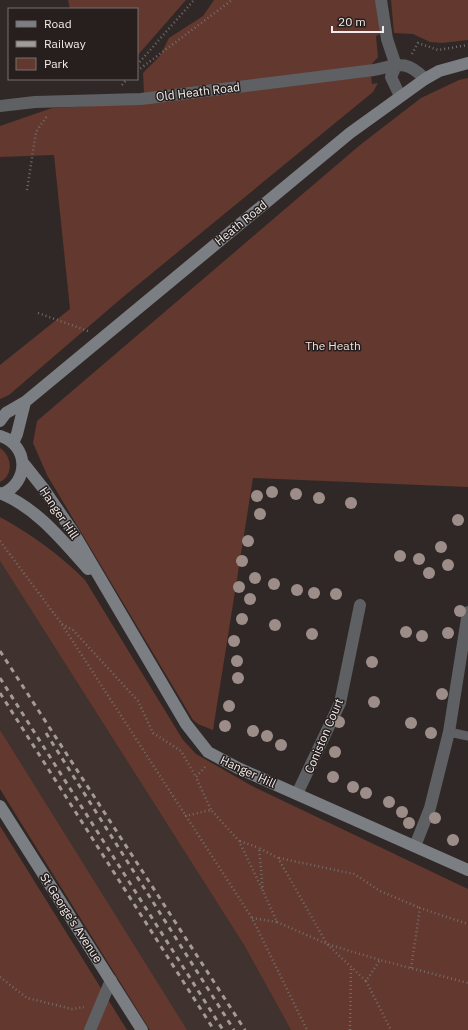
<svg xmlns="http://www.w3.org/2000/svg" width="468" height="1030" viewBox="0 0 468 1030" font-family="'IBM Plex Sans',sans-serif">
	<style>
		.built { fill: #40322f }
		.green { fill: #63382e }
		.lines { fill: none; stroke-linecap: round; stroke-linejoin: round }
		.path { stroke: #746d6b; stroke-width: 2.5; stroke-dasharray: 1 3; stroke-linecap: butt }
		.lane { stroke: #5e6063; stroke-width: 9 }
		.street { stroke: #5e6063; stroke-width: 12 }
		.secondary { stroke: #7b7e83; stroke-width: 12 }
		.rail { stroke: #a19b99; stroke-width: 3; stroke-dasharray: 5 5; stroke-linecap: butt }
		.tree { fill: #9c8d89 }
		.labels { text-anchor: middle; stroke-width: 3; stroke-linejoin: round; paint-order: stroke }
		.street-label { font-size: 12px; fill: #f1eceb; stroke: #261f1d }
		.park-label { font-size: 12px; fill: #f4dfda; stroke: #261f1d }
	</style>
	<rect width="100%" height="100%" fill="#302826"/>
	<path class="built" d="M 0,561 L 244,945 L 291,1030 L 150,1030 L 0,789 Z"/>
	<path class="green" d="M 68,0 L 186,0 L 137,56 L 137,9 L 70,9 Z
		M 214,0 L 377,0 L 380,34 L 376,36 L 378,57 L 370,66 L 144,93 L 143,73 L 160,56 L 169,38 L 203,16 Z
		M 391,0 L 468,0 L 468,40 L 442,43 L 430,42 L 413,34 L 394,33 Z
		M 371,76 L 372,84 L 378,83 L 373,92 L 123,297 L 9,395 L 0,399 L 0,365 L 70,309 L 54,155 L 0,157 L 0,126 L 52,108 L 145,103 Z
		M 468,78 L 468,487 L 253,478 L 213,730 L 198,724 L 193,720 L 47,475 L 33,443 L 37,421 L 360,145 L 421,98 L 459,80 Z
		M 0,448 C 12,456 14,475 0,482 Z
		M 0,517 C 31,534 60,555 85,580 L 183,740 L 196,754 L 252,786 L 468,889 L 468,1030 L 291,1030 L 244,945 L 0,561 Z
		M 0,730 L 187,1030 L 150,1030 L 0,789 Z
		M 0,826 L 127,1030 L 0,1030 Z"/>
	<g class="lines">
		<path class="path" d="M 412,54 L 418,43 L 438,50 L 468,45
			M 137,65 L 194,0
			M 137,71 L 232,0
			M 122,85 L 127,79
			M 27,190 L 36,132 L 47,116
			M 38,313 L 88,331
			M 0,541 L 61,623 L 252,918 L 307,1030
			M 62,624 L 73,630 L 138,701 L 153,733 L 181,751 L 196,777
			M 205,767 L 196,777 L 211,810
			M 185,816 L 211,810 L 239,841 L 263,891 L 259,848 L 278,858 L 327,944 L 366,981 L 380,960 L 468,983
			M 240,841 L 259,848
			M 279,858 L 354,874 L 380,891 L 420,908
			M 252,918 L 277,922 L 263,891
			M 277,922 L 327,944 L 380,960
			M 411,968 L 420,908 L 468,924
			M 0,977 L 27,998 L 72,1009 L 84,1007
			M 366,981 L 391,1030
			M 350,1030 L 351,969"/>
		<path class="lane" d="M 449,732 L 468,736"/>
		<path class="street" d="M 381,0 L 387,39 L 396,66
			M 396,66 L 391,77 L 400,96
			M 0,106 L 35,102 L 141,99 L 374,70 C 398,65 406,59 425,79
			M 297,794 L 340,703 L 360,605
			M 415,846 L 430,808 L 449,732 L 468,612
			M 90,1030 L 111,980"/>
		<path class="secondary" d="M 0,421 L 6,413 L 25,402 L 350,133 L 425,79 L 439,71 L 468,63
			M 0,436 C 29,445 30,482 2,494
			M 13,443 L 17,434 L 25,402
			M 24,464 L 43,488 L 73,532 L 186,724 L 208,752 L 238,768 L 468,870
			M 0,493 C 36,507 63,541 88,569
			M 0,806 L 142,1030"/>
		<path class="rail" d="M 0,651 L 245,1030
			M 0,678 L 223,1030
			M 0,693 L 214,1030
			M 46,733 L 234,1030"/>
	</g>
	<g class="tree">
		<circle cx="272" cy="492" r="6"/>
		<circle cx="296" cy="494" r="6"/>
		<circle cx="257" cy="496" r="6"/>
		<circle cx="319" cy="498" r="6"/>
		<circle cx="351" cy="503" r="6"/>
		<circle cx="260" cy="514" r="6"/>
		<circle cx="458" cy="520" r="6"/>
		<circle cx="248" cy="541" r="6"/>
		<circle cx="441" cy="547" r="6"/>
		<circle cx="400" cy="556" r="6"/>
		<circle cx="419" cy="559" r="6"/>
		<circle cx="242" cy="561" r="6"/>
		<circle cx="448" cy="565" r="6"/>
		<circle cx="429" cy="573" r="6"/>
		<circle cx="255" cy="578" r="6"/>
		<circle cx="274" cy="584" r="6"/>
		<circle cx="239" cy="587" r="6"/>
		<circle cx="297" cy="590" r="6"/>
		<circle cx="314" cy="593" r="6"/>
		<circle cx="336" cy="594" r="6"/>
		<circle cx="250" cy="599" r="6"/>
		<circle cx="460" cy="611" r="6"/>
		<circle cx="242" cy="619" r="6"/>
		<circle cx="275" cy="625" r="6"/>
		<circle cx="406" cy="632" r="6"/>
		<circle cx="448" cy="633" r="6"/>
		<circle cx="312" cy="634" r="6"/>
		<circle cx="422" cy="636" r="6"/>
		<circle cx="234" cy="641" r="6"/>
		<circle cx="237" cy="661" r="6"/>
		<circle cx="372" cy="662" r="6"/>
		<circle cx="238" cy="678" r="6"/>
		<circle cx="442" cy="694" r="6"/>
		<circle cx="374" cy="702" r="6"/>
		<circle cx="229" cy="706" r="6"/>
		<circle cx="339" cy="722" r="6"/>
		<circle cx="411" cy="723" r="6"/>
		<circle cx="225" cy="726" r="6"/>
		<circle cx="253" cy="731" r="6"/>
		<circle cx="431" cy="733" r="6"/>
		<circle cx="267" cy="736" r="6"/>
		<circle cx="281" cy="745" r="6"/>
		<circle cx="335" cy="752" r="6"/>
		<circle cx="333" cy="777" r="6"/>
		<circle cx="353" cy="787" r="6"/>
		<circle cx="366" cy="793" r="6"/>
		<circle cx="389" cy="802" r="6"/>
		<circle cx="402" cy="812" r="6"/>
		<circle cx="435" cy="818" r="6"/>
		<circle cx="409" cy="823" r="6"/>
		<circle cx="453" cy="840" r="6"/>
	</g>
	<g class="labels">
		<g class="street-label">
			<text transform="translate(198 92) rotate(-7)" y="4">Old Heath Road</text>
			<text transform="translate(241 223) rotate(-39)" y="4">Heath Road</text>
			<text transform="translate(59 513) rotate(56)" y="4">Hanger Hill</text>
			<text transform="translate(324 736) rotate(-67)" y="4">Coniston Court</text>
			<text transform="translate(248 772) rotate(25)" y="4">Hanger Hill</text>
			<text transform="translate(71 918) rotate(57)" y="4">St George’s Avenue</text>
		</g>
		<g class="park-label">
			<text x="333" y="350">The Heath</text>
		</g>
	</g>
	<rect x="8" y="8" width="130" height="72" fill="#261f1d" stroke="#77716f"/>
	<rect x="16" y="21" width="20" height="6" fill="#7b7e83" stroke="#77716f"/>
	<text x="44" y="28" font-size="12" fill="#f1eceb">Road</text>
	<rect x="16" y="41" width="20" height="6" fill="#a19b99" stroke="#77716f"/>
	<text x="44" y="48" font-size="12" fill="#f1eceb">Railway</text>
	<rect x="16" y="58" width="20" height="12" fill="#63382e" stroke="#77716f"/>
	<text x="44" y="68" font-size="12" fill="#f1eceb">Park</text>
	<path d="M332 26v6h51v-6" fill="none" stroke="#f1eceb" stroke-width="2"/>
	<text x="338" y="26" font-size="12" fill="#f1eceb" stroke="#261f1d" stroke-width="3" paint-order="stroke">20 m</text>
</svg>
